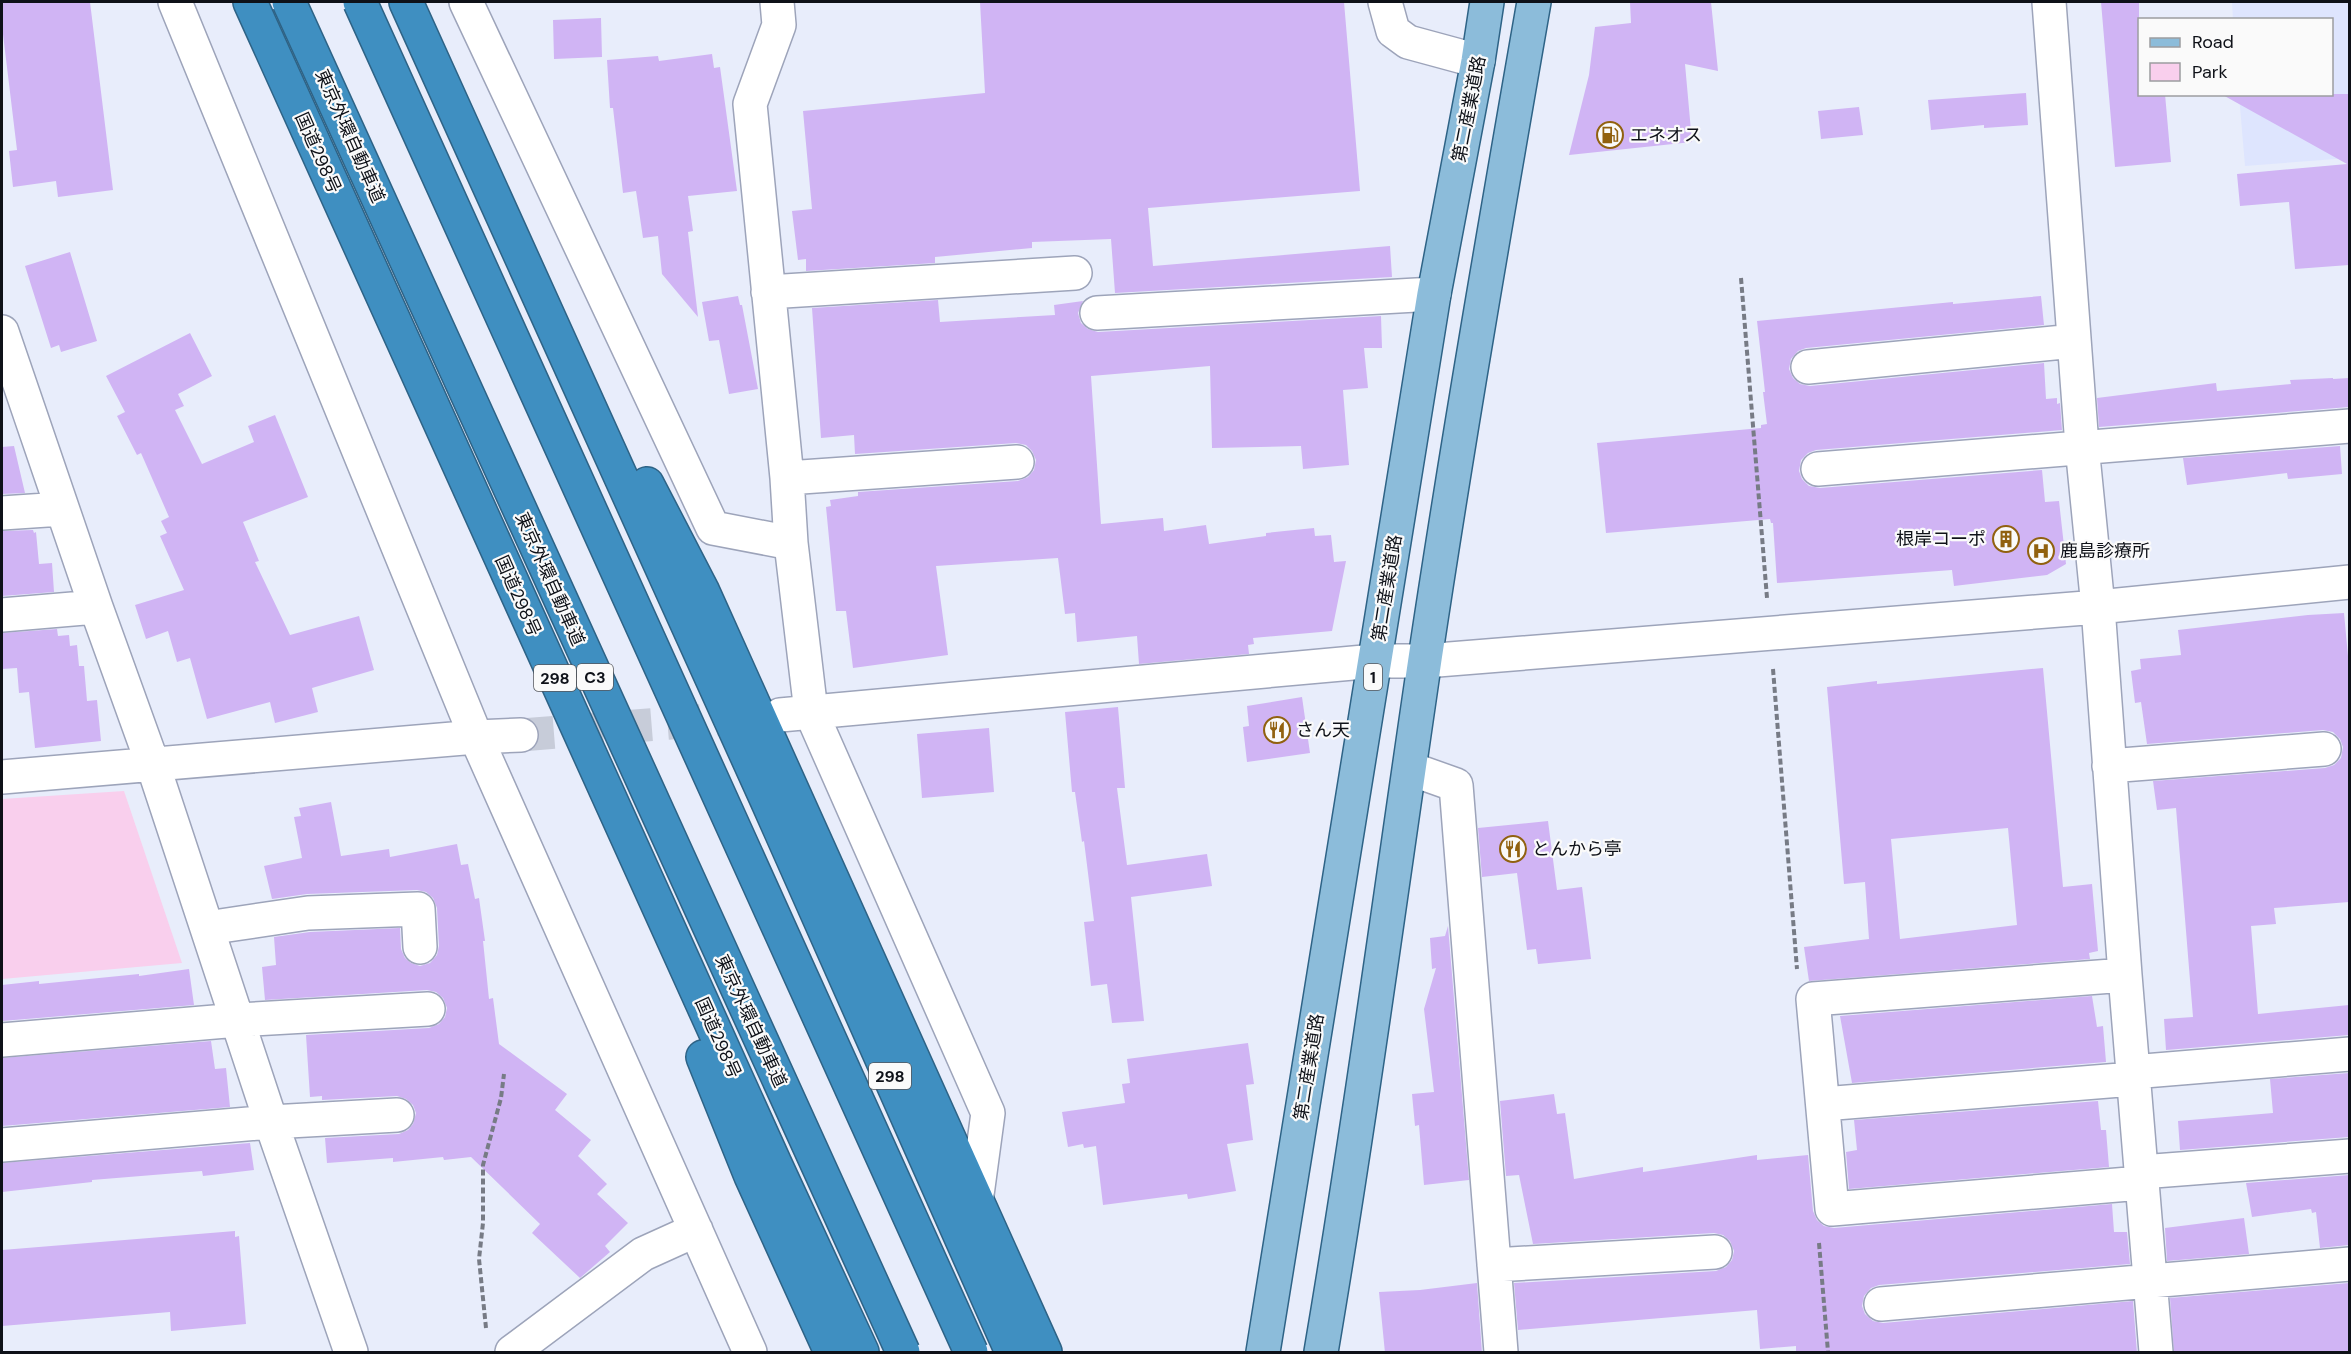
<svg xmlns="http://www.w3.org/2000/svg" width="2351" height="1354" viewBox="0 0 2351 1354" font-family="'DM Sans','Noto Sans JP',sans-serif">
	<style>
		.built { fill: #dee5fe }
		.green { fill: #f9cfed }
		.building { fill: #d0b4f4; fill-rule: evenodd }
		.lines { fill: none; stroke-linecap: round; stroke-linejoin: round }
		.minor-tunnel { stroke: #c7ccd9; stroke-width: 33; stroke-dasharray: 33 16; stroke-linecap: butt }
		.minor-casing { stroke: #9da4ba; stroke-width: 36 }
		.major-casing { stroke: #2e6386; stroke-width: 36 }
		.highway-casing { stroke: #2e6386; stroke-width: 36 }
		.path { stroke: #777b85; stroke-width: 4; stroke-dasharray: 6 3; stroke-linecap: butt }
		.minor { stroke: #fff; stroke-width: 33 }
		.major { stroke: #8cbcda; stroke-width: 33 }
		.highway { stroke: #3f8fc1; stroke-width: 33 }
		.highway-bridge-casing { stroke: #2e6386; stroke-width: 36; stroke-linecap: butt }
		.highway-bridge { stroke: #3f8fc1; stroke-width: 33 }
		.labels { text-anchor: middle; stroke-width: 4.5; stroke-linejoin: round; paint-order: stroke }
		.shield { fill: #fafafa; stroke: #55575c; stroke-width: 1.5 }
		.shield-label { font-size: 16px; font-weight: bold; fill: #0e1118 }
		.street-label { font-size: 18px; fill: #0e1118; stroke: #fafafa }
		.poi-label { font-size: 18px; fill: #0e1118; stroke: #fafafa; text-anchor: start }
	</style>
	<rect width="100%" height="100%" fill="#e8edfb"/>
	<path class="built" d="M 2232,2 L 2349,2 L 2349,158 L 2245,166 L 2239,95 L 2332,94 L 2332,20 L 2233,19 Z"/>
	<path class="green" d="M 124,791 L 182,963 L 2,979 L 2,799 Z"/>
	<path class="building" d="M 2,2 L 90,2 L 113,190 L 58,197 L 56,181 L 13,187 L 9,151 L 17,150 L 2,26 Z
		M 980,2 L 1344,2 L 1360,191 L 1148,208 L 1153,266 L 1390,246 L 1392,277 L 1115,293 L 1111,239 L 1032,242 L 1032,248 L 935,257 L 935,263 L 806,271 L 806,259 L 798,260 L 792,211 L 812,209 L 803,111 L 985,93 Z
		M 1630,2 L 1711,2 L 1718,71 L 1685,64 L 1692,142 L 1569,155 L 1589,75 L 1595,27 L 1631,23 Z
		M 2101,2 L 2139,2 L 2139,94 L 2165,94 L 2171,162 L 2115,167 Z
		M 601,18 L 602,57 L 554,59 L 553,20 Z
		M 712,54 L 714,68 L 720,67 L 737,191 L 688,196 L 693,231 L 688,232 L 698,317 L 662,274 L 658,236 L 643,238 L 636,191 L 623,193 L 613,108 L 610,108 L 607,60 L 658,56 L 659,61 Z
		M 2026,93 L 2028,125 L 1984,128 L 1984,125 L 1931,130 L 1928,100 Z
		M 2221,94 L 2349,94 L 2349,265 L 2295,269 L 2289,202 L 2240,206 L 2237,174 L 2347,164 Z
		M 1859,107 L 1863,135 L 1821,139 L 1818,111 Z
		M 70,252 L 97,341 L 61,352 L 59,345 L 51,348 L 25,266 Z
		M 738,296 L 740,305 L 742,305 L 758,389 L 729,394 L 719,340 L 709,341 L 702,302 Z
		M 2041,296 L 2044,325 L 1806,348 L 1798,351 L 1791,359 L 1789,369 L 1793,378 L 1800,384 L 1810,386 L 2044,363 L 2046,399 L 2057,398 L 2057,404 L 2060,403 L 2062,430 L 1816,450 L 1808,453 L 1801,460 L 1799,471 L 1802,479 L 1809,486 L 1820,488 L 2042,470 L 2045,502 L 2059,501 L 2066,564 L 2047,575 L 1954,586 L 1952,570 L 1777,583 L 1773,523 L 1771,523 L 1770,519 L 1606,533 L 1597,443 L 1761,428 L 1761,425 L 1767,424 L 1763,392 L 1765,392 L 1757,321 L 1953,302 L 1953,304 Z
		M 938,300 L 940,322 L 1055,315 L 1054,305 L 1083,301 L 1078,313 L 1081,323 L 1088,329 L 1098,332 L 1381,316 L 1382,348 L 1364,348 L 1368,388 L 1343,390 L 1349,465 L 1303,469 L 1301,446 L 1212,448 L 1210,366 L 1091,376 L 1101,524 L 1163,518 L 1164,531 L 1206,525 L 1209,544 L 1266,536 L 1266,533 L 1314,528 L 1315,536 L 1331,535 L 1334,562 L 1346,561 L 1332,631 L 1253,638 L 1254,644 L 1248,645 L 1249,654 L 1139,664 L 1137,636 L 1077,642 L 1075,613 L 1065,614 L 1058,558 L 936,566 L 948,655 L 853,668 L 846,611 L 836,611 L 826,507 L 831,506 L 830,500 L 858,496 L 858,492 L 1018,481 L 1028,477 L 1034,470 L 1036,460 L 1032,451 L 1026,445 L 1016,443 L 855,454 L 854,435 L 821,438 L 812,308 Z
		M 190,333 L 212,376 L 178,394 L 184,406 L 175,410 L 202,464 L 254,442 L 248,426 L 275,415 L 308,497 L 243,522 L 259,561 L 255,562 L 290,635 L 359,616 L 374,670 L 312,688 L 318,712 L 275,723 L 270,702 L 207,719 L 190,658 L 177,662 L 168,631 L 146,639 L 135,605 L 184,590 L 160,536 L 167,533 L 161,521 L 169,517 L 141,453 L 137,455 L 117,416 L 125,412 L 106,376 Z
		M 2333,378 L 2333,379 L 2349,378 L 2349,407 L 2099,427 L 2097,398 L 2216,383 L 2217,391 L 2291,384 L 2290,380 Z
		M 14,446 L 25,493 L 2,494 L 2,447 Z
		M 2340,446 L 2342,474 L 2288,479 L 2287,473 L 2187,485 L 2183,458 Z
		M 33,530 L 34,533 L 36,532 L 39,564 L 52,563 L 54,592 L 2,596 L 2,531 Z
		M 2344,613 L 2349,667 L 2349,902 L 2274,908 L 2276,924 L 2251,926 L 2258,1014 L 2349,1005 L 2349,1035 L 2166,1050 L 2164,1019 L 2193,1017 L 2176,808 L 2157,810 L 2153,781 L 2325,768 L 2334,765 L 2341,758 L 2343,747 L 2340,739 L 2333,732 L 2323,730 L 2147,744 L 2141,702 L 2135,703 L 2131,671 L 2141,669 L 2140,659 L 2181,655 L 2178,630 L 2308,615 Z
		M 57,629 L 58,636 L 69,635 L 70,646 L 77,645 L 79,666 L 84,666 L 87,701 L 97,700 L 101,741 L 35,748 L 29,692 L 19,693 L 17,668 L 2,669 L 2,633 Z
		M 2043,668 L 2063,887 L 2092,884 L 2098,951 L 2089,953 L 2090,959 L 1809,981 L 1804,947 L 1869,939 L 1865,882 L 1844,884 L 1827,687 L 1877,681 L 1877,684 ZM 2008,828 L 2017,925 L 1900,939 L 1891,839 Z
		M 1302,697 L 1310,753 L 1247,762 L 1243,727 L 1249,726 L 1247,706 Z
		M 1118,707 L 1125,788 L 1117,788 L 1127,865 L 1207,854 L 1212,886 L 1131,897 L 1144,1021 L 1112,1023 L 1107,984 L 1091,986 L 1084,922 L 1094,921 L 1084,841 L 1082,842 L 1075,792 L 1072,792 L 1065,712 Z
		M 989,728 L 994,792 L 922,798 L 917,734 Z
		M 331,802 L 341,856 L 389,849 L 390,857 L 457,844 L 461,865 L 468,864 L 475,899 L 479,898 L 485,941 L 483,941 L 489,999 L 493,998 L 499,1044 L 567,1094 L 555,1110 L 591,1140 L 578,1156 L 607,1184 L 597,1194 L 628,1223 L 605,1246 L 610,1252 L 580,1278 L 532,1233 L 540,1224 L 471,1157 L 444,1160 L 443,1157 L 393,1162 L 393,1158 L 327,1163 L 325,1138 L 399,1134 L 408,1130 L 413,1124 L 416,1113 L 413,1105 L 406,1099 L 397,1096 L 322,1100 L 322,1096 L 310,1097 L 306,1035 L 429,1028 L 439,1024 L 445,1017 L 447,1008 L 443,998 L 436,992 L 427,990 L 265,1000 L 262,967 L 276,965 L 274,937 L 310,932 L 400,928 L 401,949 L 405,958 L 411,963 L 420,966 L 430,963 L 437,955 L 439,946 L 437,908 L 433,898 L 426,892 L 417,890 L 307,894 L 272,899 L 264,866 L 302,858 L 294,817 L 301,816 L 299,808 Z
		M 1548,821 L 1557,890 L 1582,887 L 1591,959 L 1538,964 L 1536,949 L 1527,950 L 1517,873 L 1482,877 L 1478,828 Z
		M 1448,926 L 1469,1180 L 1424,1185 L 1419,1125 L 1415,1126 L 1412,1094 L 1434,1092 L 1424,1009 L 1436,968 L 1432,969 L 1430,938 L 1445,936 Z
		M 189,969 L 194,1005 L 2,1021 L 2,985 L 39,981 L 39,984 L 139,974 L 139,976 Z
		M 2092,996 L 2097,1027 L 2103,1026 L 2106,1062 L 1852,1083 L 1840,1016 Z
		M 211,1041 L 215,1069 L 226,1068 L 230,1107 L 2,1126 L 2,1058 Z
		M 1248,1043 L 1254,1084 L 1246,1085 L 1253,1140 L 1227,1144 L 1236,1191 L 1188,1199 L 1187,1194 L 1103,1205 L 1096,1146 L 1084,1148 L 1083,1144 L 1068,1147 L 1062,1112 L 1125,1103 L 1122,1084 L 1130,1083 L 1127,1059 Z
		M 2349,1073 L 2349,1137 L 2180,1150 L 2178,1121 L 2273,1113 L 2270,1079 Z
		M 1554,1094 L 1557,1114 L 1565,1113 L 1574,1179 L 1643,1167 L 1643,1172 L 1757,1155 L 1757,1160 L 1808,1155 L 1813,1211 L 1817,1220 L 1824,1226 L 1834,1228 L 2112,1204 L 2114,1232 L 2127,1232 L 2130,1264 L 1879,1285 L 1871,1288 L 1864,1296 L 1862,1306 L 1865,1314 L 1873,1321 L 1883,1323 L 2133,1301 L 2137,1353 L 1796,1353 L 1796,1346 L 1760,1349 L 1757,1310 L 1518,1330 L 1514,1283 L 1716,1271 L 1726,1267 L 1732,1260 L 1734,1251 L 1730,1241 L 1723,1235 L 1714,1233 L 1533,1244 L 1519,1175 L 1506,1176 L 1500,1101 Z
		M 2098,1101 L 2101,1130 L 2106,1130 L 2109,1167 L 1849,1189 L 1846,1152 L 1857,1150 L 1854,1120 Z
		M 250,1143 L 254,1170 L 203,1176 L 202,1171 L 92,1180 L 92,1182 L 2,1192 L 2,1163 Z
		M 2349,1175 L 2349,1245 L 2320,1248 L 2316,1212 L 2312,1213 L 2311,1209 L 2252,1217 L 2246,1183 Z
		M 2244,1218 L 2249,1254 L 2167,1261 L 2165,1228 Z
		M 235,1231 L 235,1237 L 239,1236 L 246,1324 L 171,1331 L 170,1312 L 2,1326 L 2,1250 Z
		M 1477,1283 L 1482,1353 L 1385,1353 L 1379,1292 L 1420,1290 Z
		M 2349,1283 L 2349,1353 L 2174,1353 L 2170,1298 Z"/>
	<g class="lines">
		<path class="minor-tunnel" d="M 521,735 L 759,716"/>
		<defs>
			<path id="minor" d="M 175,2 L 476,737 L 750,1352
				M 466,2 L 713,528 L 791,543
				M 777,2 L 779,25 L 750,104 L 787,478 L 791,543 L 811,712 L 988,1113 L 976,1202
				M 1385,2 L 1393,31 L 1408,42 L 1478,61
				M 2049,2 L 2082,446 L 2098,607 L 2125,975 L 2156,1352
				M 768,292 L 1075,273
				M 1097,313 L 1434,294
				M 2,332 L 96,607 L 153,765 L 271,1122 L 351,1352
				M 1808,367 L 2074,341
				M 1818,469 L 2350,426
				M 787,478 L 1017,462
				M 2,513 L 62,509
				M 2,615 L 96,607
				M 780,715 L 1375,661 L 1425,661 L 2098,607 L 2350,582
				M 2109,766 L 2324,749
				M 1411,769 L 1456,785 L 1501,1352
				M 2,777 L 476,737 L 521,735
				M 207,928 L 308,913 L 418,909 L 420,947
				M 2125,975 L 1813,999 L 1832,1209 L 2141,1183
				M 2,1040 L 238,1020 L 428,1009
				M 2132,1072 L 2350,1054
				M 1823,1104 L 2133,1079
				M 2,1145 L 271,1122 L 397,1115
				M 2141,1172 L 2350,1156
				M 1494,1265 L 1715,1252
				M 1881,1304 L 2350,1264
				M 512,1352 L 643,1254 L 696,1230"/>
			<path id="major" d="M 1263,1352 L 1434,294 L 1478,61 L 1487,2
				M 1321,1352 C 1360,1122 1391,890 1425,659 C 1458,439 1496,220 1534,2"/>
			<path id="highway" d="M 250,2 L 775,1164 L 862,1352
				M 406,2 L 767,800 L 1012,1352
				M 647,484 L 702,590 L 1045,1352
				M 703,1057 L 751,1176 L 831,1352"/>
		</defs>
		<use href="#minor" class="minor-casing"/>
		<use href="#major" class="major-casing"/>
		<use href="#highway" class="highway-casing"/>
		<path class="path" d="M 1741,278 L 1767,598
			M 1773,669 L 1797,969
			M 1819,1243 L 1828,1352
			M 486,1328 L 479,1259 L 483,1223 L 483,1165 L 501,1098 L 504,1074"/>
		<use href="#minor" class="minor"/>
		<use href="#major" class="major"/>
		<use href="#highway" class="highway"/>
		<defs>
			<path id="highway-bridge" d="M 289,2 L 903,1352
				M 360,2 L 971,1352"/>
		</defs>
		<use href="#highway-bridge" class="highway-bridge-casing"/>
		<use href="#highway-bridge" class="highway-bridge"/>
	</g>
	<defs>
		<symbol id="fuel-ring" viewBox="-11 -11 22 22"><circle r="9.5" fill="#fafafa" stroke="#91610f" stroke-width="1.5"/><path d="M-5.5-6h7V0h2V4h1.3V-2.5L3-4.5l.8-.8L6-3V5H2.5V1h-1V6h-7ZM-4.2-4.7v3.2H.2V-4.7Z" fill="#91610f"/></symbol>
		<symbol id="building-ring" viewBox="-11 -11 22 22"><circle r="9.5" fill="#fafafa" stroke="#91610f" stroke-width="1.5"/><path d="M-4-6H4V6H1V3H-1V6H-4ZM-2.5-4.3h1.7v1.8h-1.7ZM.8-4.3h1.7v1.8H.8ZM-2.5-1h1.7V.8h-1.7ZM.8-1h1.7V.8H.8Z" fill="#91610f"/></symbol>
		<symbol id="hospital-ring" viewBox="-11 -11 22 22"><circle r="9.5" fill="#fafafa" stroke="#91610f" stroke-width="1.5"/><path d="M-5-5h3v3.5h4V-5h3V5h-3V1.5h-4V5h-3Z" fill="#91610f"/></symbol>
		<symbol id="restaurant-ring" viewBox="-11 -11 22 22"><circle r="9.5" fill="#fafafa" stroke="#91610f" stroke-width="1.5"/><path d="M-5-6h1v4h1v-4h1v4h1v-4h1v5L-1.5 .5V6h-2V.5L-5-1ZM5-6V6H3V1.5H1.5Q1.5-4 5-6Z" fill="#91610f"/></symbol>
	</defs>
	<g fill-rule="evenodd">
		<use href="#fuel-ring" x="1595" y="120" width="30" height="30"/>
		<use href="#building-ring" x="1991" y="524" width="30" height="30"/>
		<use href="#hospital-ring" x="2026" y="536" width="30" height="30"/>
		<use href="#restaurant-ring" x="1262" y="715" width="30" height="30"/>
		<use href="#restaurant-ring" x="1498" y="834" width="30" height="30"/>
	</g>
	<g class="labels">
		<g class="shield">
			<rect x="577" y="664" width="36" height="26" rx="4.5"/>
			<rect x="1364" y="664" width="18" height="26" rx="4.5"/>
			<rect x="534" y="665" width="42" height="26" rx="4.5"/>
			<rect x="869" y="1063" width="42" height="26" rx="4.5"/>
		</g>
		<g class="shield-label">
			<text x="595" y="683">C3</text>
			<text x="1373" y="683">1</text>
			<text x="555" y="684">298</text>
			<text x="890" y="1082">298</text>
		</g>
		<g class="street-label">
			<text transform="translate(1469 109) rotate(-79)" y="6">第二産業道路</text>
			<text transform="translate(350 136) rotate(66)" y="6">東京外環自動車道</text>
			<text transform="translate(318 153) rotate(66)" y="6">国道298号</text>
			<text transform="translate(550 579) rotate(66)" y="6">東京外環自動車道</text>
			<text transform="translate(1387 588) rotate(-81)" y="6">第二産業道路</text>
			<text transform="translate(518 596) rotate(66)" y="6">国道298号</text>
			<text transform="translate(751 1021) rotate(65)" y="6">東京外環自動車道</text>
			<text transform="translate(718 1038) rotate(66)" y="6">国道298号</text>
			<text transform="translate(1309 1067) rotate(-81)" y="6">第二産業道路</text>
		</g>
		<g class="poi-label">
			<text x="1630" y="141">エネオス</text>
			<text x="1986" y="545" text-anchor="end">根岸コーポ</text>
			<text x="2060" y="557">鹿島診療所</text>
			<text x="1296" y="736">さん天</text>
			<text x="1532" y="855">とんから亭</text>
		</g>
	</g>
	<rect width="2351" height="1354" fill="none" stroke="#0e1118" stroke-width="6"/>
	<rect x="2138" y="18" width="195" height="78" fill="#fafafa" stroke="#9c9da0" stroke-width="1.5"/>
	<rect x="2150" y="38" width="30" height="9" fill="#8cbcda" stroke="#9c9da0" stroke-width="1.5"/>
	<text x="2192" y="48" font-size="18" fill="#0e1118">Road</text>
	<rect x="2150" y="63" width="30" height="18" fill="#f9cfed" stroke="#9c9da0" stroke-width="1.5"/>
	<text x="2192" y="78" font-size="18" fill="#0e1118">Park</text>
</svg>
